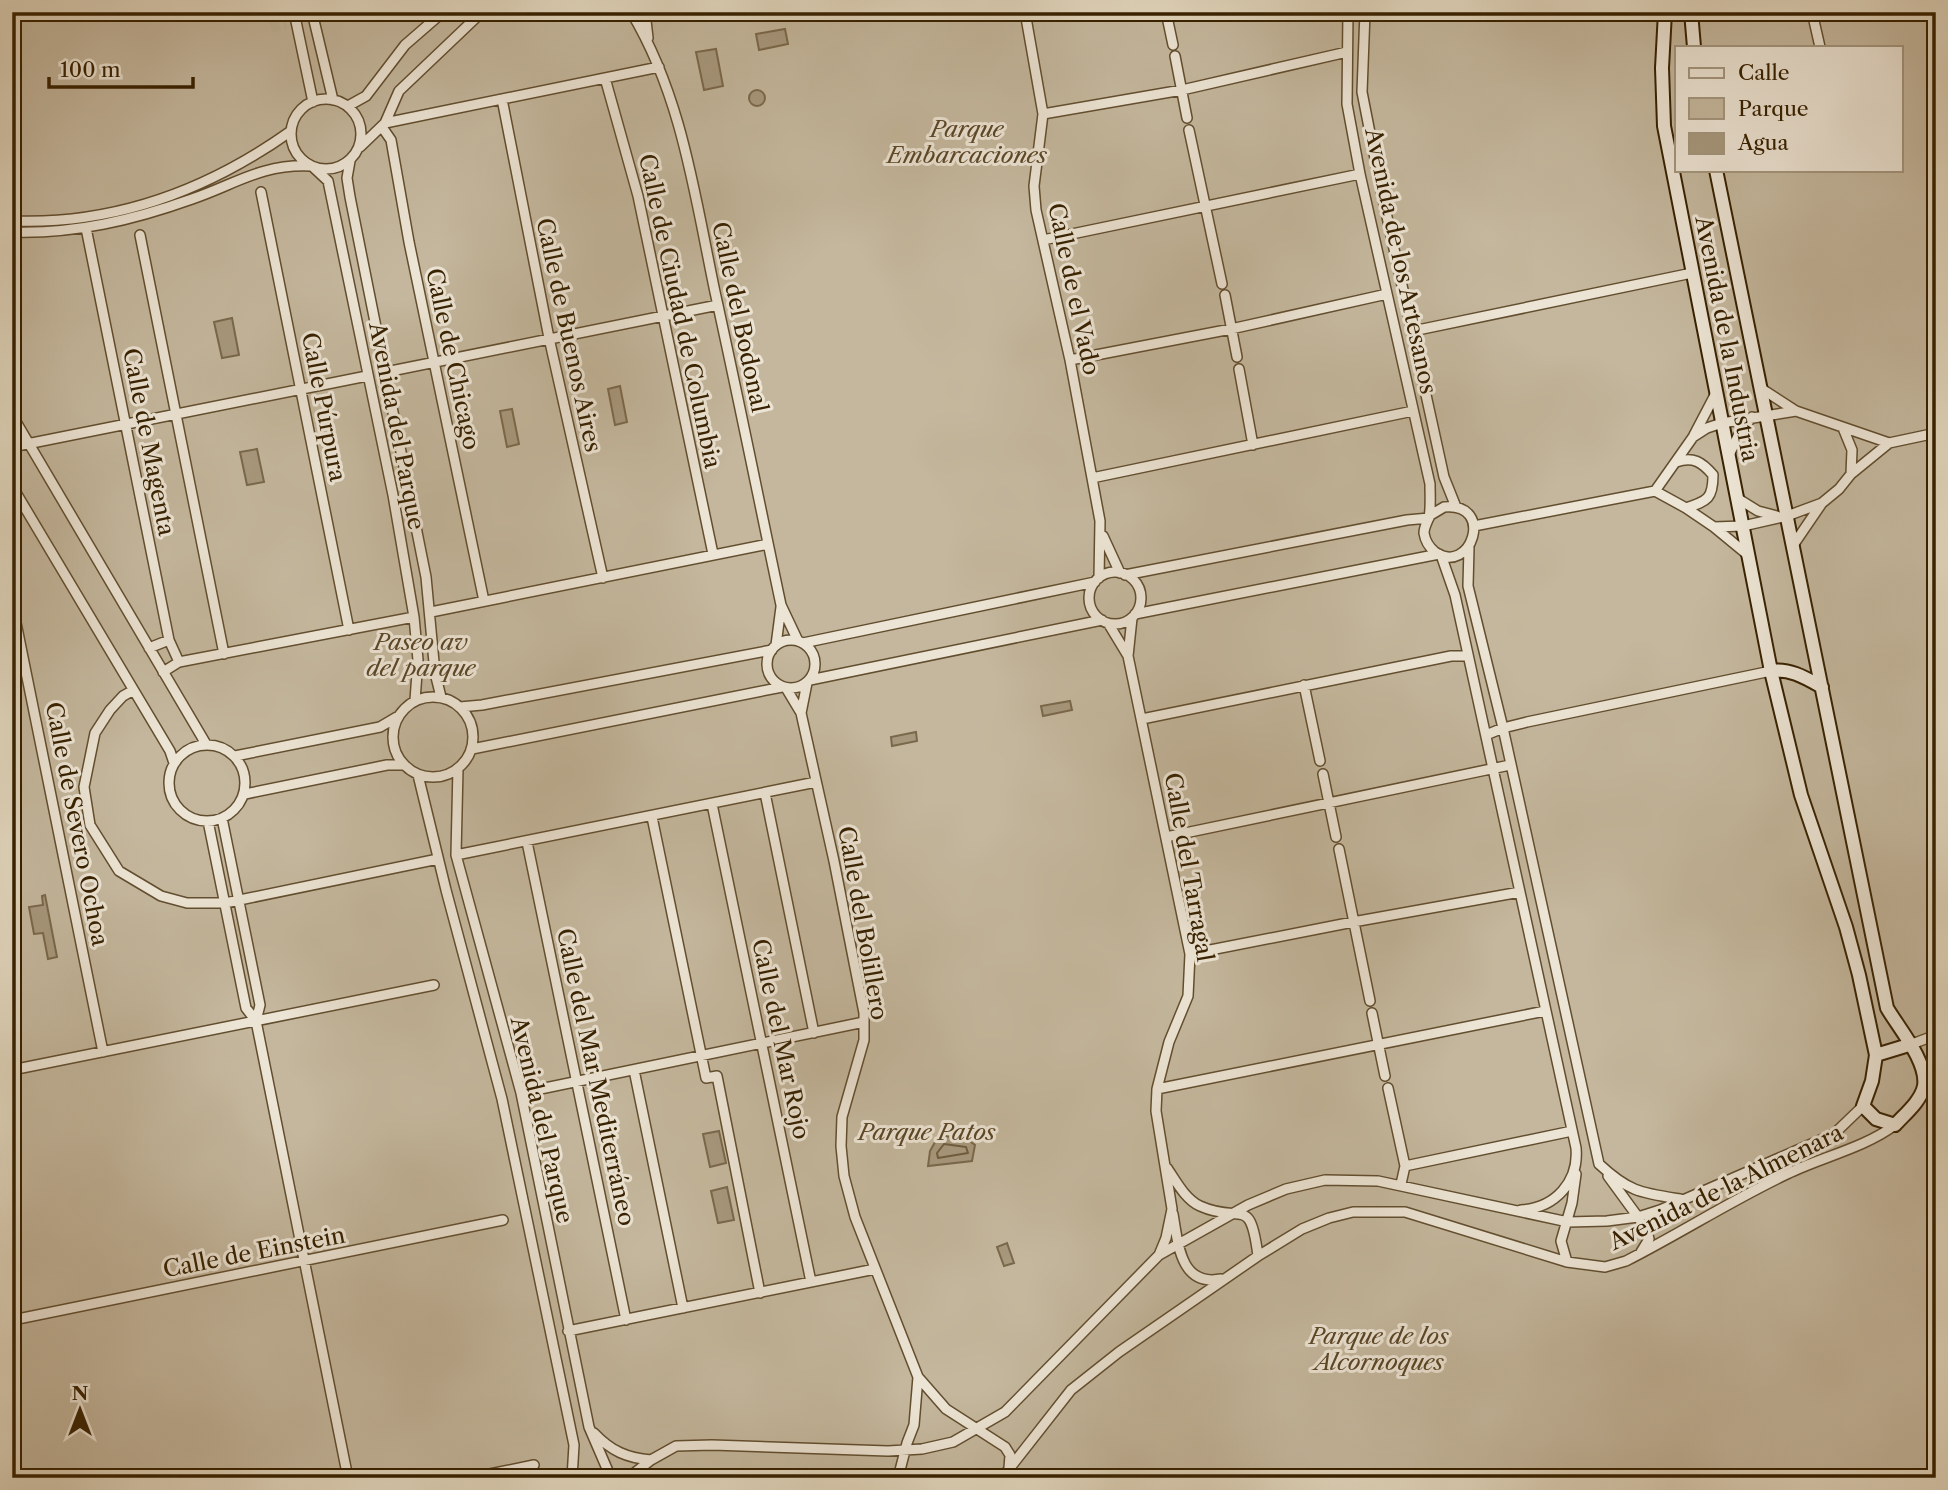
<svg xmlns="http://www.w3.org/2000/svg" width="1948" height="1490" viewBox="0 0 1948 1490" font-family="'Libre Caslon Text',serif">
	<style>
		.green { fill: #c4b79d; stroke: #7e6c4e; stroke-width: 2; fill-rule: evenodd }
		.water { fill: #a7987d; stroke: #7a684b; stroke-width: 2 }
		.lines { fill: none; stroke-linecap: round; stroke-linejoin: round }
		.shore { stroke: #6f5c3e; stroke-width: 2 }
		.street-tunnel { stroke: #bfb297; stroke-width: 9; stroke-dasharray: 9 4.5; stroke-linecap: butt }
		.street-casing { stroke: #624e2f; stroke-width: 12 }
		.secondary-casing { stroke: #372100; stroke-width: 16 }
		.street { stroke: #ece4d4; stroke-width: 9 }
		.secondary { stroke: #ece4d4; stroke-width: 12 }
		.labels { text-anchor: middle; stroke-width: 6; stroke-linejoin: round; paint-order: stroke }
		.park-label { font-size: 23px; font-style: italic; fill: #5a4627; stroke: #ece4d4 }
		.street-label { font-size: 23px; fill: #372100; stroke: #ece4d4 }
	</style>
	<rect width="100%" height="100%" fill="#e1d6bd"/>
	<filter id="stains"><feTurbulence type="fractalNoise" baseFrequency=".00286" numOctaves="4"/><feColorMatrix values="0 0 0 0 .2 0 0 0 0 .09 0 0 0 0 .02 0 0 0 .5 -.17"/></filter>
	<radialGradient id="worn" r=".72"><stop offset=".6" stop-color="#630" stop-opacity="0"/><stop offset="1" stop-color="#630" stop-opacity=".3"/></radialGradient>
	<path class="green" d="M 12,12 L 1936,12 L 1936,1478 L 12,1478 ZM 1677,47 L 1901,47 L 1901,170 L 1677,170 Z"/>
	<path class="water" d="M 785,29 L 788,44 L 759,50 L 756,34 Z
		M 716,49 L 723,86 L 704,90 L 696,52 Z
		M749 98a8 8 0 1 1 16 0a8 8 0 1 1-16 0Z
		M 232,318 L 239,355 L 222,358 L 214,322 Z
		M 620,386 L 627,422 L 615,425 L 608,389 Z
		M 512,409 L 519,444 L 507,447 L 500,411 Z
		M 257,449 L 264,482 L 247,485 L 240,452 Z
		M 1070,701 L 1072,710 L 1043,716 L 1041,706 Z
		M 916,732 L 917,741 L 892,746 L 891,737 Z
		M 45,895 L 57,957 L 48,959 L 43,933 L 34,934 L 29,907 L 43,905 L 42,896 Z
		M 719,1131 L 726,1163 L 710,1167 L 703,1134 Z
		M 939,1135 L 968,1140 L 975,1145 L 972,1161 L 928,1166 L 930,1151 Z
		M 727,1187 L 734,1220 L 718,1223 L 711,1191 Z
		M 1007,1243 L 1014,1263 L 1004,1266 L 997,1247 Z"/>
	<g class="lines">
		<path class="shore" d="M 944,1144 L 966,1147 L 968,1153 L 938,1158 L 937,1153 Z"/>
		<path class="street-tunnel" d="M 269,20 L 285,17
			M 271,28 L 286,25"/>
		<defs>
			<path id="street" d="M 294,12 L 313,102
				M 312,12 L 333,100
				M 631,12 C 682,96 695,197 715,292 C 738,396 759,501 781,605 L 798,641
				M 645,12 L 648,38
				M 1025,12 L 1043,114 L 1034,186 L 1036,210 L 1070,360 L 1100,521 L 1099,578
				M 1166,12 L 1173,45
				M 1348,12 L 1347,104 L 1360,174 L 1430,484 C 1430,495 1431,508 1429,517 C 1427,523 1424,527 1424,533 C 1425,540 1429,547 1435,552 C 1471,577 1496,502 1444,507 L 1429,516
				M 1365,12 L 1362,92 L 1382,194 L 1444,477 L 1456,507
				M 1812,12 L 1820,47
				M 1175,56 L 1187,118
				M 605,78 L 638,196 L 713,554
				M291 134a35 35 0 1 1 70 0a35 35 0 1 1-70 0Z
				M 502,99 L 549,338 L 603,578
				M 348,106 L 366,96 L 405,45 L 443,12
				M 1043,114 L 1182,90 L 1347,52
				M 385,123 L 659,67
				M 382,127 L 391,140 L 409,242 L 484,601
				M 1189,130 L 1222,284
				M 360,147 L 385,123 L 399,91 L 482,12
				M 350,161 L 347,178 L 350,197 L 426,577 L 435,673 L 441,697
				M 313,167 L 328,181 L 393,495 L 414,617 L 418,660 L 415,700
				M 261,192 L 349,630
				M 12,221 C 115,225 208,190 291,131
				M 86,228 L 169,640 L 179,662
				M 12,232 C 75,234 133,220 192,199 C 236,184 261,164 310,166
				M 140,235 L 224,654
				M 1043,240 L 1360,174
				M 1225,295 L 1237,357
				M 1413,331 L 1692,273
				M 1070,360 L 1231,329 L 1387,294
				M 1239,369 L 1253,445
				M 386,372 L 718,305
				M 1762,389 L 1796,411
				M 12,415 L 206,744
				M 1843,428 L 1852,450 L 1851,474
				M 1694,435 L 1716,393
				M 12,447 L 367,376
				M 1729,455 L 1740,432 L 1752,417
				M 1676,462 C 1693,456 1702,462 1713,475 C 1713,498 1708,501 1686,508
				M 1092,478 L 1413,411
				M 12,486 L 170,751 L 174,763
				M 1655,491 L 1686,508 L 1714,527 L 1743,526 L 1787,516 L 1822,503 L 1839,489 L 1851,474 L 1889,443 L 1936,433
				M 1655,491 L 1693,437 L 1707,428 L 1722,423 L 1796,411 L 1889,443
				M 1737,498 L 1758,511 L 1777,516
				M 1474,526 L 1655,491
				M 1714,527 L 1748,555
				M 1103,536 L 1120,573
				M 1794,544 L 1822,503
				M 1469,547 L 1468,586 L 1503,728 L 1599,1164 C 1629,1192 1641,1193 1680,1199
				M 1441,555 L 1455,595 L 1576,1148 C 1579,1182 1555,1208 1521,1210
				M1089 598a26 26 0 1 1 52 0a26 26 0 1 1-52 0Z
				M 1125,575 L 1407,520 L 1429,518
				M 12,603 L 103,1052
				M 431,612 L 768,544
				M 1135,614 L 1439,554
				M 1132,618 L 1128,656 L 1190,954 L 1188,996 L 1169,1042 L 1157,1089 L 1156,1111 L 1172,1209 L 1166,1238 L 1159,1255
				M 1108,623 L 1128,656
				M767 664a24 24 0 1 1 48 0a24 24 0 1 1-48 0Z
				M 803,643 L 1095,582
				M 776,645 L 781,607
				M 149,648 L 169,640
				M 163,672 L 179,662 L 414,617
				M 810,680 L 1102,620
				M 1304,685 L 1320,761
				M 786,688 L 801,713 L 834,861 L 864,1013 L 864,1040 L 842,1117 L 841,1146 L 844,1176 L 855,1217 L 918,1377 L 946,1409 L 1005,1447 L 1010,1455 L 1009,1468
				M 132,691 L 123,696 L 110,710 L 95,733 L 84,787 L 90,825 L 119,871 L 161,896 L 187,903 L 225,903 L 438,859
				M393 737a40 40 0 1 1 80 0a40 40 0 1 1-80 0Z
				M 460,707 L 482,705 L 772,650
				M 801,713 L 807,683
				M 1142,719 L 1451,656 L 1467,656
				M 1486,735 L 1503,728 L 1527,722 L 1771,671
				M169 783a38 38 0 1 1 76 0a38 38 0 1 1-76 0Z
				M 472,749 L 782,687
				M 235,756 L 380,727 L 397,717
				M 458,768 L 456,855 L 521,1093 L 589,1427 L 611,1478
				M 1323,774 L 1336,837
				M 418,775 L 446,890 L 502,1099 L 574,1445 L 572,1478
				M 765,793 L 814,1033
				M 245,794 L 387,765 L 403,765
				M 712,804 L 811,1282
				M 652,817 L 706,1078 L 717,1076 L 760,1293
				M 222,818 L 260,1005 L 256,1021 L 348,1478
				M 208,821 L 246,1008 L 256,1021
				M 1166,837 L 1510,765
				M 527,842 L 626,1320
				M 1339,849 L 1370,1001
				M 456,855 L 816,782
				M 1190,954 L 1353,922 L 1520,892
				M 1372,1013 L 1385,1076
				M 1912,1044 L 1936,1035
				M 12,1070 L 434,985
				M 634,1070 L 683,1308
				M 1925,1083 L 1936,1060
				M 1388,1088 L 1405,1166 L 1401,1184
				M 1157,1089 L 1545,1011
				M 521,1093 L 864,1022
				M 1405,1166 L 1572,1131
				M 1167,1168 C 1176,1181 1185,1199 1200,1206 C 1242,1225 1250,1193 1258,1256
				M 1608,1176 L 1646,1228 L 1649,1239 L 1641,1252
				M 1173,1214 C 1178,1243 1180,1287 1221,1279
				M 1567,1262 L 1561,1241 L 1572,1203 L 1576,1174
				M 13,1320 L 503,1220
				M 568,1331 L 875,1269
				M 594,1433 C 611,1451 627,1458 651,1460
				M 470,1478 L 534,1465
				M 628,1478 L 651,1460 L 676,1446 L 712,1445 L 888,1451 L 922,1449 L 953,1442 L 1005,1412 L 1159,1255 L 1248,1205 L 1286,1189 L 1325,1180 L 1378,1181 L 1568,1222 L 1607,1221 L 1638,1217 L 1660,1210 L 1834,1134 L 1863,1106
				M 898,1478 L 907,1443 L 914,1425 L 918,1377
				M 1002,1478 L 1071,1390 L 1119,1352 L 1258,1256 L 1302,1229 L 1329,1218 L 1353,1212 L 1405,1212 L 1567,1262 L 1605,1267 L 1626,1261 C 1681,1233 1732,1200 1787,1174 C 1822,1157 1864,1148 1895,1125"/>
			<path id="secondary" d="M 1665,12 L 1662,68 L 1664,126 L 1771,671 L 1801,795 L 1846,927 L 1859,975 L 1876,1055
				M 1691,12 L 1694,47
				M 1716,170 L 1887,1008 C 1898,1027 1928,1062 1924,1086 C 1921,1101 1905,1114 1895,1125 L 1876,1119 L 1863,1106 L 1872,1081 L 1876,1055 L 1912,1044
				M 1771,671 C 1790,668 1806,678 1822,687"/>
		</defs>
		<use href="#street" class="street-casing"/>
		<use href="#secondary" class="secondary-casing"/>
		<use href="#street" class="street"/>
		<use href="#secondary" class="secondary"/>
	</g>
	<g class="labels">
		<g class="park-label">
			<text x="967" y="137">Parque<tspan x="967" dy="26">Embarcaciones</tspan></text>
			<text x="421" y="650">Paseo av<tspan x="421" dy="26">del parque</tspan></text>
			<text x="927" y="1140">Parque Patos</text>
			<text x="1379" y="1344">Parque de los<tspan x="1379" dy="26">Alcornoques</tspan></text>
		</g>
		<g class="street-label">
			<text transform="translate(1401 261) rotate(78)" y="8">Avenida de los Artesanos</text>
			<text transform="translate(1074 289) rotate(78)" y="8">Calle de el Vado</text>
			<text transform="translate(680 311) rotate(78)" y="8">Calle de Ciudad de Columbia</text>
			<text transform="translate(740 317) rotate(78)" y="8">Calle del Bodonal</text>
			<text transform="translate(569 335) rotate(78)" y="8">Calle de Buenos Aires</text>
			<text transform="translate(1727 339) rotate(79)" y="8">Avenida de la Industria</text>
			<text transform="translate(453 359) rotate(78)" y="8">Calle de Chicago</text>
			<text transform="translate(324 407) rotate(79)" y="8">Calle Púrpura</text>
			<text transform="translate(397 426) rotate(79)" y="8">Avenida del Parque</text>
			<text transform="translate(149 442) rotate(79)" y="8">Calle de Magenta</text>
			<text transform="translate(77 824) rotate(79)" y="8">Calle de Severo Ochoa</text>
			<text transform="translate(1189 867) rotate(80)" y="8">Calle del Tarragal</text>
			<text transform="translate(863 923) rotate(80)" y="8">Calle del Bolillero</text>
			<text transform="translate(781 1039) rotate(78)" y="8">Calle del Mar Rojo</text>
			<text transform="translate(596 1077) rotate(78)" y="8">Calle del Mar Mediterráneo</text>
			<text transform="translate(542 1120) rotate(77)" y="8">Avenida del Parque</text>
			<text transform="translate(1726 1187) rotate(-26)" y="8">Avenida de la Almenara</text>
			<text transform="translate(254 1252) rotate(-11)" y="8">Calle de Einstein</text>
		</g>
	</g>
	<rect width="1948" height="1490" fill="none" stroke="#e1d6bd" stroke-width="42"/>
	<rect x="14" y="14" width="1920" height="1462" fill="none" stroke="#372100" stroke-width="3.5"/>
	<rect x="21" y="21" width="1906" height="1448" fill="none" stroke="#372100" stroke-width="2"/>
	<rect x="1675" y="46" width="228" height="126" fill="#ece4d4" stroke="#a4967f" stroke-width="2"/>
	<rect x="1689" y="68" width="35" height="10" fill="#ece4d4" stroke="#a4967f" stroke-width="2"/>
	<text x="1738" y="80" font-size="21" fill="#372100">Calle</text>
	<rect x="1689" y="98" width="35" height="21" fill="#c4b79d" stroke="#a4967f" stroke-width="2"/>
	<text x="1738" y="116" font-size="21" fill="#372100">Parque</text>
	<rect x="1689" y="133" width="35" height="21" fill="#a7987d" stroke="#a4967f" stroke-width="2"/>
	<text x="1738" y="150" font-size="21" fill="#372100">Agua</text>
	<g transform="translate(80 1410)" stroke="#ece4d4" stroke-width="5" paint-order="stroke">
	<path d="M0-5L12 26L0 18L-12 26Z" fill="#372100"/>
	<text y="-10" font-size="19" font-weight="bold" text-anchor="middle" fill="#372100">N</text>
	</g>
	<path d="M49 77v10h144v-10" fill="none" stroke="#372100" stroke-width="3.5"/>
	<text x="60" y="77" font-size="21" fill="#372100" stroke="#ece4d4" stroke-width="5" paint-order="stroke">100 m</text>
	<rect width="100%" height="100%" filter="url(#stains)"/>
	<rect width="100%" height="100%" fill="url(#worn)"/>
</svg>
